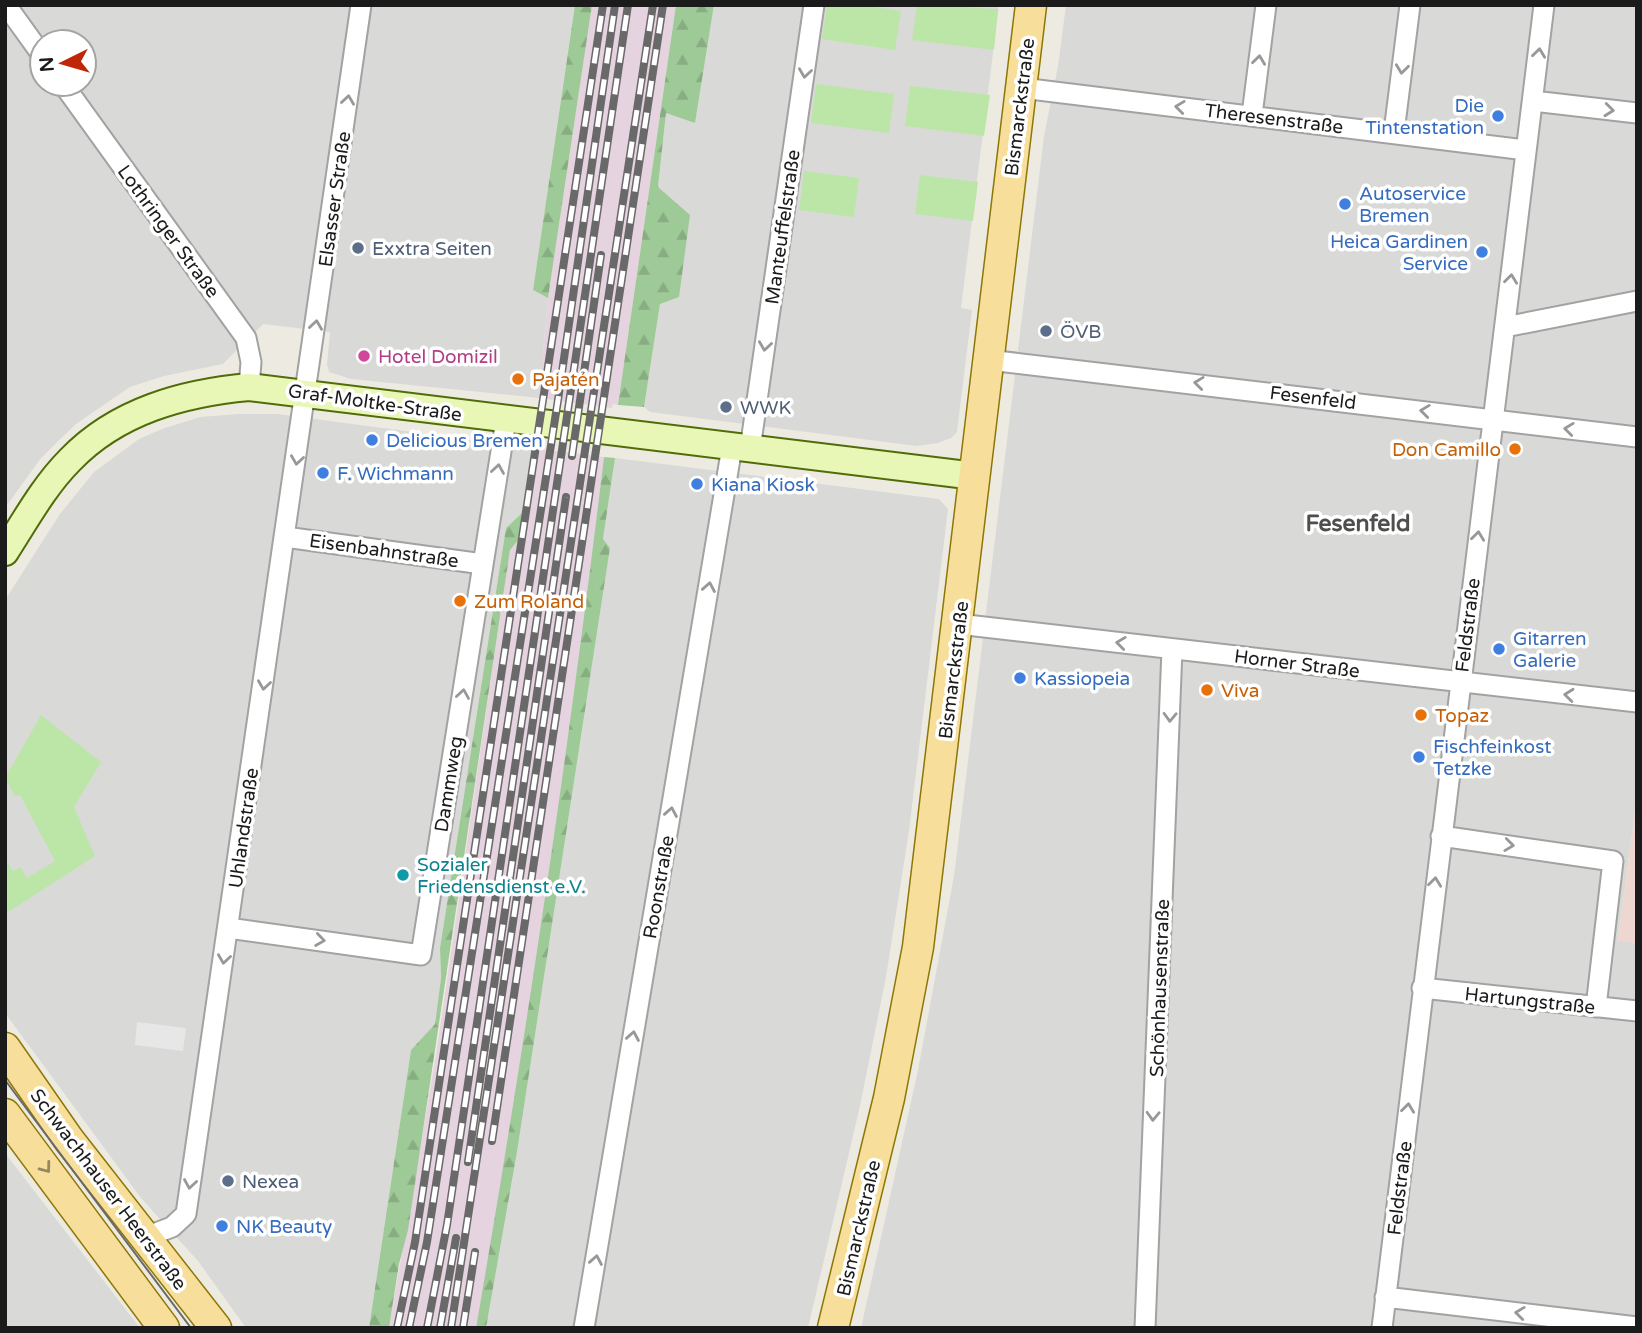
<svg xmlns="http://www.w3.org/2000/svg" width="1642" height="1333" viewBox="0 0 1642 1333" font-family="'Varela Round',sans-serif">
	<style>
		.residential { fill: #d9d9d8; fill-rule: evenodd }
		.commercial { fill: #edd7d0 }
		.industrial { fill: #e5d3df }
		.grass { fill: #bce6a8 }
		.forest { fill: url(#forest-firs) }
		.parking { fill: #e7e7e7 }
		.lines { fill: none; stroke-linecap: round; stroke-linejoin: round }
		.street-casing { stroke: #a2a2a2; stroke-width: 23 }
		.secondary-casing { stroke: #506c09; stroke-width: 30 }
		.primary-casing { stroke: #8d7706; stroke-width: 33 }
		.street { stroke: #fff; stroke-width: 19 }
		.secondary { stroke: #e8f6b6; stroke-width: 26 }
		.primary { stroke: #f7df9b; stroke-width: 30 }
		.tram { stroke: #696969; stroke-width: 2 }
		.rail-casing { stroke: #696969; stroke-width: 8 }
		.rail { stroke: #fff; stroke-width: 5; stroke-dasharray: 16; stroke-linecap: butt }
		.oneway { stroke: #989898 }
		.oneway2 { stroke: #948761 }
		.shop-dot { fill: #3f7fe0; stroke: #fff; stroke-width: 2.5 }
		.service-dot { fill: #5c6f8a; stroke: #fff; stroke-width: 2.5 }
		.hotel-dot { fill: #d1479c; stroke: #fff; stroke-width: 2.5 }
		.food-dot { fill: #e8710a; stroke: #fff; stroke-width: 2.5 }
		.culture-dot { fill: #0f9aa8; stroke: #fff; stroke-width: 2.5 }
		.labels { text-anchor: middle; stroke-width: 7; stroke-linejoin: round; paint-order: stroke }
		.shop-label { font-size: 19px; fill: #366cbe; stroke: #fff; text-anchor: start }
		.street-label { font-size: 19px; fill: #1b1b1b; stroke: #fff }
		.service-label { font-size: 19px; fill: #4e5e75; stroke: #fff; text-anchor: start }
		.hotel-label { font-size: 19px; fill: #b23c85; stroke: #fff; text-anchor: start }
		.food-label { font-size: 19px; fill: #c56008; stroke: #fff; text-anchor: start }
		.culture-label { font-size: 19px; fill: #0d838f; stroke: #fff; text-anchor: start }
		.quarter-label { font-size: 23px; font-weight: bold; fill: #4e4e4e; stroke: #fff }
	</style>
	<defs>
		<pattern id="forest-firs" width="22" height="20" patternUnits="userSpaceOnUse" patternTransform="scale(1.75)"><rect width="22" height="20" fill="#9eca97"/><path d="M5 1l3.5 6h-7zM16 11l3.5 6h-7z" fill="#88ad82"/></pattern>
	</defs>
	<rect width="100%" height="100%" fill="#edebe1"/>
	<path class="residential" d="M 5,5 L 575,5 L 533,290 L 548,298 L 539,398 L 351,379 L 329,372 L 327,364 L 330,332 L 263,324 L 223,364 L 164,376 L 130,387 L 76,424 L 41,458 L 5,508 ZM 42,42 L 84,42 L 84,84 L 42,84 Z
		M 714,5 L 999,5 L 961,308 L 972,310 L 957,432 L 951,438 L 938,443 L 917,446 L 650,412 L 644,407 L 660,304 L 658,187 L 666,113 L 695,122 Z
		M 1066,5 L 1637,5 L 1637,795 L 1618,940 L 1637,943 L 1637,1328 L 861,1328 L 918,1070 L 954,876 L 1044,136 L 1058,66 Z
		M 238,414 L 278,414 L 532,448 L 522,513 L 506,528 L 440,948 L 441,978 L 435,1024 L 411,1050 L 369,1328 L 246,1328 L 198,1261 L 141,1198 L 5,1013 L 5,600 L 60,514 L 94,472 L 139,439 L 162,429 L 200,417 Z
		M 615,458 L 939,499 L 948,509 L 909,831 L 886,977 L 860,1106 L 808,1328 L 486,1328 L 517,1152 L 610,548 L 603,539 Z
		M 5,1153 L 140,1328 L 5,1328 Z"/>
	<path class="commercial" d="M 1637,795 L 1637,943 L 1618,941 Z"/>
	<path class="industrial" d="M 592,5 L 676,5 L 618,405 L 613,404 L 612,408 L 539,398 L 548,298 Z
		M 532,448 L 604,457 L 586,614 L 519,1086 L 476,1328 L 389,1328 L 436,1055 L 510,549 L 519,539 Z"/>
	<path class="grass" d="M 827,5 L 860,5 L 901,11 L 895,50 L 822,39 Z
		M 917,5 L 998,9 L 994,50 L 912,40 Z
		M 816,84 L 894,94 L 889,133 L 811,123 Z
		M 910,86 L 990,95 L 984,136 L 905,126 Z
		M 804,171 L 859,178 L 854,217 L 799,210 Z
		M 920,175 L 978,182 L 973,221 L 915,214 Z
		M 41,715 L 101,762 L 74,807 L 95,856 L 5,914 L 5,859 L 13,871 L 21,867 L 27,878 L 55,861 L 20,795 L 15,796 L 5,778 Z"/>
	<path class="forest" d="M 575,5 L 592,5 L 548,298 L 533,290 Z
		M 676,5 L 714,5 L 695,123 L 666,113 L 658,187 L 690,215 L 679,297 L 660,304 L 644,407 L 618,405 Z
		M 604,457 L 615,458 L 603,539 L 610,548 L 517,1152 L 486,1328 L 476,1328 C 526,1038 569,749 604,457 Z
		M 522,513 L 519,539 L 510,550 L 408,1230 L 399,1264 L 389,1328 L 369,1328 L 411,1050 L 435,1024 L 441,978 L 440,948 L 506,528 Z"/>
	<path class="parking" d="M 137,1022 L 186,1028 L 183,1051 L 135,1045 Z"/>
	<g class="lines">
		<defs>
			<path id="street" d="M 6,5 L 42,55
				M 63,84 L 246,338 L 251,362 L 249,387
				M 1022,88 L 1526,150
				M 1533,101 L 1637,113
				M 1252,115 L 1266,5
				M 1394,132 L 1410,5
				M 1505,327 L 1637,301
				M 989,360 L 1637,437
				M 750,449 L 814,5
				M 285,537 L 483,564
				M 958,624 L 1637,702
				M 1441,836 L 1613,861 L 1596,1007
				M 228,928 L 421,955 L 506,420
				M 1422,988 L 1637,1011
				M 143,1238 L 172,1227 L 186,1214 L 361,5
				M 1385,1297 L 1637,1327
				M 584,1328 L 732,447
				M 1145,1328 L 1172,649
				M 1382,1328 L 1544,5"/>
			<path id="secondary" d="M 5,552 C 25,521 44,486 70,460 C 117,411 183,393 249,387 L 975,476"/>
			<path id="primary" d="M 5,1048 L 69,1140 L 216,1328
				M 5,1114 L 164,1328
				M 833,1328 L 889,1098 L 918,947 L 1031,5"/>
		</defs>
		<use href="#street" class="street-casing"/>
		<use href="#secondary" class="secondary-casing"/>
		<use href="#primary" class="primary-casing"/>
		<use href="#street" class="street"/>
		<use href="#secondary" class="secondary"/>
		<use href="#primary" class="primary"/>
		<path class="tram" d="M 5,1080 L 191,1328"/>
		<defs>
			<path id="rail" d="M 572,456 L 601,255
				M 492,1141 L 663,5
				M 468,1162 L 566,497
				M 397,1328 L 415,1242 L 603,5
				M 409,1328 L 427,1242 L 558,400 L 615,5
				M 427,1328 L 447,1225 L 628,5
				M 440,1328 L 456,1238
				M 451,1328 L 653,5
				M 463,1328 L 475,1252"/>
		</defs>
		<use href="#rail" class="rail-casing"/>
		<use href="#rail" class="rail"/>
	</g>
	<defs><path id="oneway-chevron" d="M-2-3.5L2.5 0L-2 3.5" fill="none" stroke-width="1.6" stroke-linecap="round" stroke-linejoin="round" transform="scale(1.75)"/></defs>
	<g class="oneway">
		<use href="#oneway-chevron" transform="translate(1539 53) rotate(-83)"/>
		<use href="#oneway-chevron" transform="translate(1259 60) rotate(-83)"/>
		<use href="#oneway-chevron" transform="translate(1402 69) rotate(97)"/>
		<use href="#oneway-chevron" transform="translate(805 73) rotate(98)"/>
		<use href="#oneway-chevron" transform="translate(348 100) rotate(-82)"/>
		<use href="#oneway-chevron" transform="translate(1180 107) rotate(-173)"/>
		<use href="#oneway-chevron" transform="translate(1609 110) rotate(6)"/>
		<use href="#oneway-chevron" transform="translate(1511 279) rotate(-83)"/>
		<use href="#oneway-chevron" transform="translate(316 325) rotate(-82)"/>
		<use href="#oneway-chevron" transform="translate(765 346) rotate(98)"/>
		<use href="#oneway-chevron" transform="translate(1199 383) rotate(-173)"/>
		<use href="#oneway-chevron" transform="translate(1425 411) rotate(-173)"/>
		<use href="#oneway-chevron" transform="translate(1569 429) rotate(-173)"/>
		<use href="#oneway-chevron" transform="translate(297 460) rotate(98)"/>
		<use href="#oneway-chevron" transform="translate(498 469) rotate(-81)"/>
		<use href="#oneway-chevron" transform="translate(1478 536) rotate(-83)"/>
		<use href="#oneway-chevron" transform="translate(709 587) rotate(-80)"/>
		<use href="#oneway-chevron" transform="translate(1121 643) rotate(-173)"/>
		<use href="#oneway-chevron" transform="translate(264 685) rotate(98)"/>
		<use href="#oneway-chevron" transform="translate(463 694) rotate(-81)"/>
		<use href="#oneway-chevron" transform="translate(1569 695) rotate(-174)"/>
		<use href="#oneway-chevron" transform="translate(1170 717) rotate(92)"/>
		<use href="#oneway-chevron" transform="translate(671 812) rotate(-80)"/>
		<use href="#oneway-chevron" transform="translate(1509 845) rotate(7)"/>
		<use href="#oneway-chevron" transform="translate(1435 882) rotate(-83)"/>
		<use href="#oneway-chevron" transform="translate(320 940) rotate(8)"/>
		<use href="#oneway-chevron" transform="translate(224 959) rotate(98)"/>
		<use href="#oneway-chevron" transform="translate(633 1036) rotate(-80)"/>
		<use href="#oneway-chevron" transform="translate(1408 1108) rotate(-83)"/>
		<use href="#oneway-chevron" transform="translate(1153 1116) rotate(92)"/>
		<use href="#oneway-chevron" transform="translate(190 1184) rotate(99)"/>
		<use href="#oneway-chevron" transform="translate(596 1260) rotate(-80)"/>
		<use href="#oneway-chevron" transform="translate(1520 1313) rotate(-173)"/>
	</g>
	<use class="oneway2" href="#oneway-chevron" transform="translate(46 1168) rotate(53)"/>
	<g class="shop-dot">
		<circle cx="1498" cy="116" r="7"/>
		<circle cx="1345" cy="204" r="7"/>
		<circle cx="1482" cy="252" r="7"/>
		<circle cx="372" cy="440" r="7"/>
		<circle cx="323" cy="473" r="7"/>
		<circle cx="697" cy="484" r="7"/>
		<circle cx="1499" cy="649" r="7"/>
		<circle cx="1020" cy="678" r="7"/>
		<circle cx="1419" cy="757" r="7"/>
		<circle cx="222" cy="1226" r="7"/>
	</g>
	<g class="service-dot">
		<circle cx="358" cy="248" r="7"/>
		<circle cx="1046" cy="331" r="7"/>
		<circle cx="726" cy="407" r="7"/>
		<circle cx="228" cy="1181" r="7"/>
	</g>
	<circle class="hotel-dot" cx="364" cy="356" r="7"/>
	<g class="food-dot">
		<circle cx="518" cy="379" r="7"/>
		<circle cx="1515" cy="449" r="7"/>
		<circle cx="460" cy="601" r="7"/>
		<circle cx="1207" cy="690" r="7"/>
		<circle cx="1421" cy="715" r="7"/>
	</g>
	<circle class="culture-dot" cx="403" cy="875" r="7"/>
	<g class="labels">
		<g class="shop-label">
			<text x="1484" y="112" text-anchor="end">Die<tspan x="1484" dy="22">Tintenstation</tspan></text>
			<text x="1359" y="200">Autoservice<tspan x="1359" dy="22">Bremen</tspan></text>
			<text x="1468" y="248" text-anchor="end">Heica Gardinen<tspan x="1468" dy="22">Service</tspan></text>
			<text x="386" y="447">Delicious Bremen</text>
			<text x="337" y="480">F. Wichmann</text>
			<text x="711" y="491">Kiana Kiosk</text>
			<text x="1513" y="645">Gitarren<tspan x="1513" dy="22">Galerie</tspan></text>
			<text x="1034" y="685">Kassiopeia</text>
			<text x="1433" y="753">Fischfeinkost<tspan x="1433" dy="22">Tetzke</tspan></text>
			<text x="236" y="1233">NK Beauty</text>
		</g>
		<g class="street-label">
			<text transform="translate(1019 107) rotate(-83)" y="7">Bismarckstraße</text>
			<text transform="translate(1274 118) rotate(7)" y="7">Theresenstraße</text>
			<text transform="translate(334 199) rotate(-82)" y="7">Elsasser Straße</text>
			<text transform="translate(782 227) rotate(-82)" y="7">Manteuffelstraße</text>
			<text transform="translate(169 231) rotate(54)" y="7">Lothringer Straße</text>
			<text transform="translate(1313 397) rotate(7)" y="7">Fesenfeld</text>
			<text transform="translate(375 402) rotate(8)" y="7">Graf-Moltke-Straße</text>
			<text transform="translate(384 550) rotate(8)" y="7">Eisenbahnstraße</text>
			<text transform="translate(1467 625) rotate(-83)" y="7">Feldstraße</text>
			<text transform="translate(1297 663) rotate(7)" y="7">Horner Straße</text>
			<text transform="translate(953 670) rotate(-83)" y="7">Bismarckstraße</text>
			<text transform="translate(448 784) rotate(-81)" y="7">Dammweg</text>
			<text transform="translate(243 828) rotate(-82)" y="7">Uhlandstraße</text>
			<text transform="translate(658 887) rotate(-80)" y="7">Roonstraße</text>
			<text transform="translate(1159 988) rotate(-88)" y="7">Schönhausenstraße</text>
			<text transform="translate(1530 1000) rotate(6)" y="7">Hartungstraße</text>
			<text transform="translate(1399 1188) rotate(-83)" y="7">Feldstraße</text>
			<text transform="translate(109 1189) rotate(53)" y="7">Schwachhauser Heerstraße</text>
			<text transform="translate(858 1228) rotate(-77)" y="7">Bismarckstraße</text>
		</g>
		<g class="service-label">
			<text x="372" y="255">Exxtra Seiten</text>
			<text x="1060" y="338">ÖVB</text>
			<text x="740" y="414">WWK</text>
			<text x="242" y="1188">Nexea</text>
		</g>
		<g class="hotel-label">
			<text x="378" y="363">Hotel Domizil</text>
		</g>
		<g class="food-label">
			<text x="532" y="386">Pajatén</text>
			<text x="1501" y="456" text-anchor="end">Don Camillo</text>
			<text x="474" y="608">Zum Roland</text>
			<text x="1221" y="697">Viva</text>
			<text x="1435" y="722">Topaz</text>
		</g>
		<g class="culture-label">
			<text x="417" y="871">Sozialer<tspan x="417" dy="22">Friedensdienst e.V.</tspan></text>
		</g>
		<g class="quarter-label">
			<text x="1358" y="531">Fesenfeld</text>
		</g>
	</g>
	<rect width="1642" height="1333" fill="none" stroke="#1b1b1b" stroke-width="14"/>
	<g transform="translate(63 63) rotate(265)"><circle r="33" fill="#ffffff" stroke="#a4a4a4" stroke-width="2"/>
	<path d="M0-5L12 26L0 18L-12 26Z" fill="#bf2708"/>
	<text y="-10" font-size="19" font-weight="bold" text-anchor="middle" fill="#1b1b1b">N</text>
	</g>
</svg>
